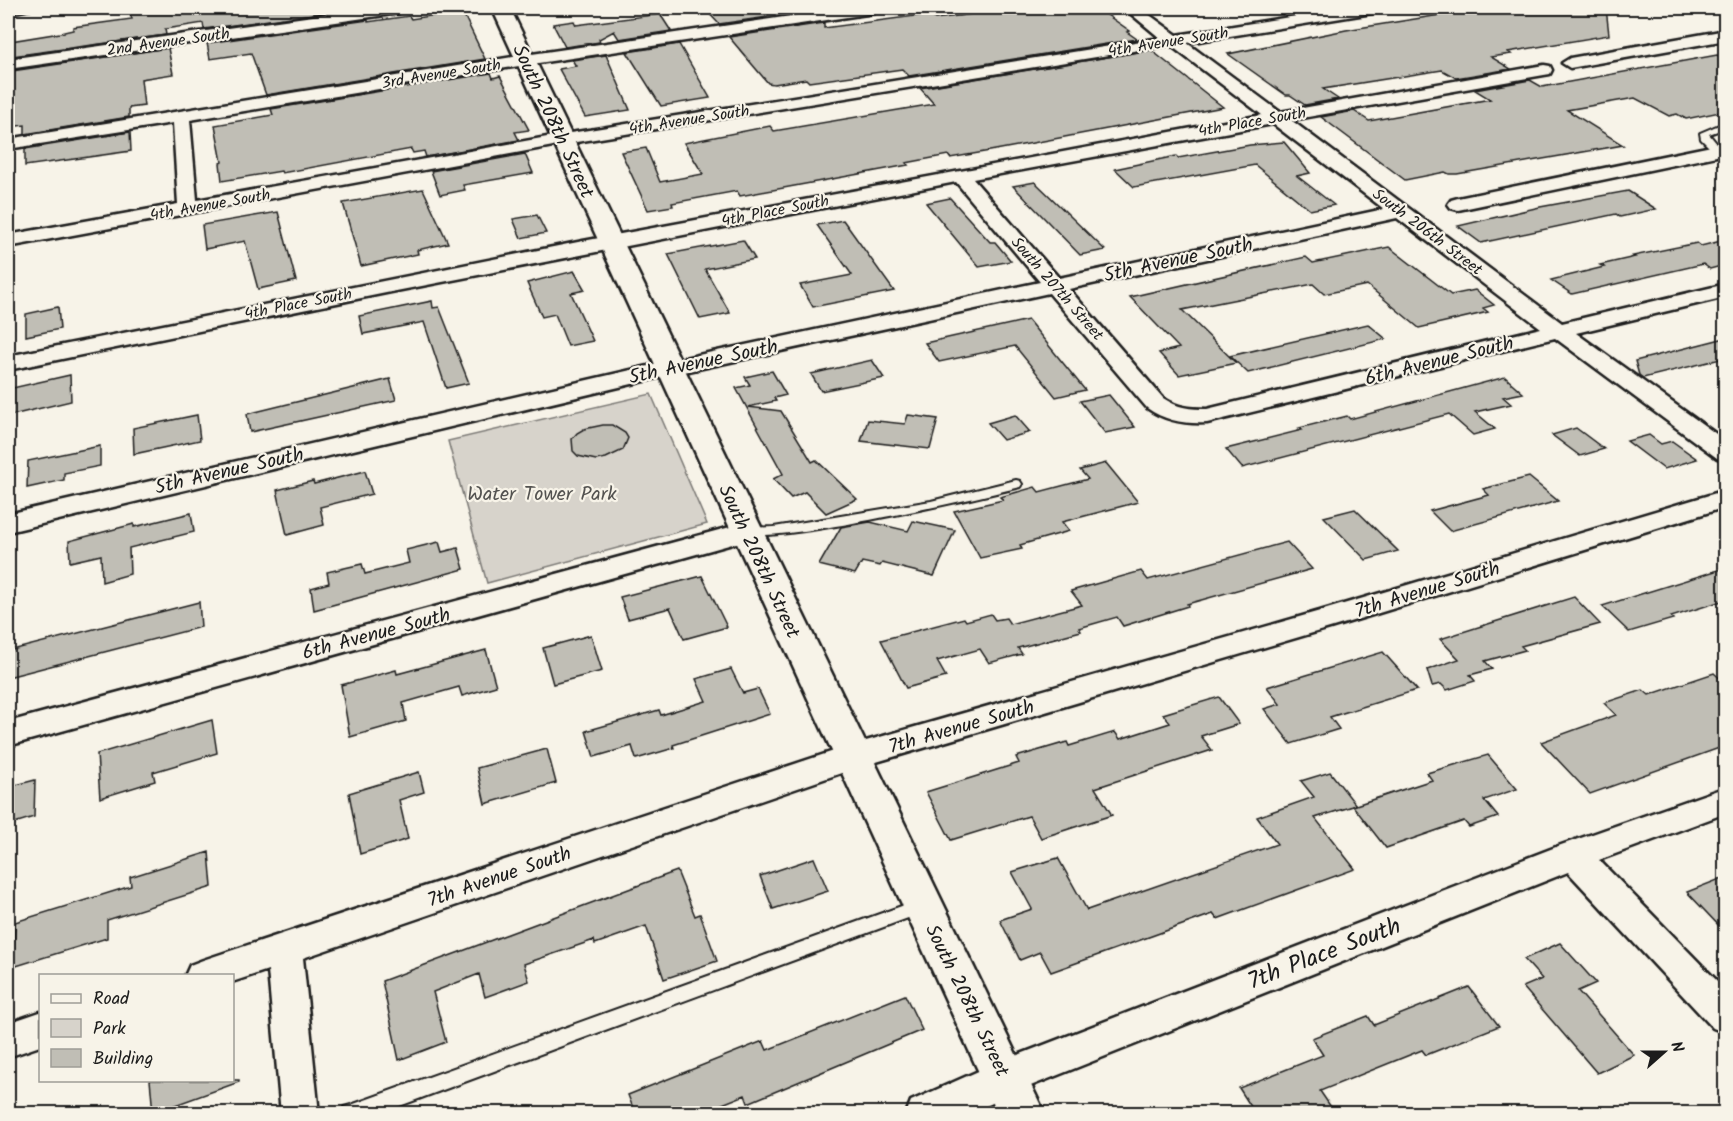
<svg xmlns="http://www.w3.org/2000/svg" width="1733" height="1121" viewBox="0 0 1733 1121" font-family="Kalam,sans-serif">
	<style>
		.green { fill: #d7d3cb; stroke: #7a7874; stroke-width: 1.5 }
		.building { fill: #c0beb5; stroke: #1c1c1c; stroke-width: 1.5 }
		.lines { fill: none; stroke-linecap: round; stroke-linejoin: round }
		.service-casing { stroke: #1c1c1c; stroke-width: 4 }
		.minor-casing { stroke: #1c1c1c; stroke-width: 5 }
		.tertiary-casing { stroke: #1c1c1c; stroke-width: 5 }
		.service { fill: #f7f3e8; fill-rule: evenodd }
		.minor { fill: #f7f3e8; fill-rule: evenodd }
		.tertiary { fill: #f7f3e8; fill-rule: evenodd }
		.labels { text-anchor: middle; stroke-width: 4.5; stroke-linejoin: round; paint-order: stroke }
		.far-street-label { font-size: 16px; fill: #1c1c1c; stroke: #f7f3e8 }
		.street-label { font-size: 20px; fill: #1c1c1c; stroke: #f7f3e8 }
		.park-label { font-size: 20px; fill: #545351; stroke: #f7f3e8 }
		.near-street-label { font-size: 24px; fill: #1c1c1c; stroke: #f7f3e8 }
	</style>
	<rect width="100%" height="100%" fill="#f7f3e8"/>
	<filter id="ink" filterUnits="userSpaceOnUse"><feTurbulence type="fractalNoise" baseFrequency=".0167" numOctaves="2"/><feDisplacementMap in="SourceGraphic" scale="12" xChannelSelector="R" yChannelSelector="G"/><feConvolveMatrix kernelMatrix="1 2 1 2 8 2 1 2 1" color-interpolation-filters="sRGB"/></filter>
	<g filter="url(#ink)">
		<path class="green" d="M 651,394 L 707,524 L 487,583 L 448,441 Z"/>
		<path class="building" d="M 128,8 L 357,8 L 204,29 L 203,23 L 165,29 L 166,35 L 12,56 L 11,41 L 60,33 L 73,30 L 73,27 L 132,19 Z
			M 704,8 L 823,8 L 823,9 L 719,24 Z
			M 1019,8 L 1097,8 L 1130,31 L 1127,32 L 1137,39 L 909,76 L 902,69 L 809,82 L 806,79 L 774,84 L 768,83 L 729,37 L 824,23 L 824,28 L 930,14 L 935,19 Z
			M 1484,8 L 1606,8 L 1609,35 L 1508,52 L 1511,54 L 1491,57 L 1511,69 L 1456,78 L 1442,70 L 1323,89 L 1338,99 L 1305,105 L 1290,95 L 1286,95 L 1228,54 L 1346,30 Z
			M 462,11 L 485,59 L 266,95 L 251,53 L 210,59 L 207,43 L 368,20 L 368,22 L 409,16 L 411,19 Z
			M 660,14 L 671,31 L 619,39 L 614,31 L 599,39 L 600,42 L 565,47 L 553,24 L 574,21 L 576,25 Z
			M 679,44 L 710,98 L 661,106 L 627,52 Z
			M 168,48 L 173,74 L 141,79 L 144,106 L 129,108 L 129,117 L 25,134 L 25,125 L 9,127 L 8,84 L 13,83 L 12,71 Z
			M 1151,50 L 1223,107 L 990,151 L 950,158 L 948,155 L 906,163 L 908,165 L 740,196 L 737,191 L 672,203 L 673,206 L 648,210 L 621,152 L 646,148 L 660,182 L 703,174 L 684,143 L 770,126 L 774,131 L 934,104 L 920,88 Z
			M 606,55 L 630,110 L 585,117 L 559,69 L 576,66 L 572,60 Z
			M 1717,55 L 1725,59 L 1725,111 L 1686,119 L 1677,114 L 1669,116 L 1635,98 L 1567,110 L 1623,145 L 1457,174 L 1449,174 L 1445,172 L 1405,180 L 1321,117 L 1354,111 L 1369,121 L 1490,99 L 1475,90 L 1530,80 L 1542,87 Z
			M 491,73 L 493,78 L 500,76 L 529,130 L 515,132 L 519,140 L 426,157 L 424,151 L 413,153 L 411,149 L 282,173 L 281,171 L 222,181 L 220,163 L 222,162 L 215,125 L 273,115 L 271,109 Z
			M 130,132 L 131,151 L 25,166 L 25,149 Z
			M 1284,142 L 1310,173 L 1297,176 L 1334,205 L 1310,210 L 1255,165 L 1134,187 L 1115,169 L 1176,156 L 1178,158 L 1250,145 Z
			M 525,154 L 533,173 L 463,185 L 465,190 L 440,195 L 431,171 Z
			M 1035,182 L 1105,250 L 1080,255 L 1013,186 Z
			M 423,189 L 448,243 L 417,250 L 418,254 L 361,266 L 343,203 Z
			M 1628,191 L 1656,209 L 1620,217 L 1616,214 L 1481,243 L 1458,226 L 1540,207 Z
			M 950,198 L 990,242 L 995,242 L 1011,261 L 979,267 L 926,203 Z
			M 278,212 L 296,281 L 258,289 L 245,241 L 205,249 L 202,225 Z
			M 537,215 L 546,233 L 521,238 L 513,219 Z
			M 843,220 L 894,291 L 813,307 L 800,285 L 852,275 L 817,225 Z
			M 743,240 L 755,259 L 705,269 L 730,313 L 700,319 L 668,254 Z
			M 1725,240 L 1725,265 L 1710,269 L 1703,264 L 1572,294 L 1551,280 L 1604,267 L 1600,265 L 1635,257 L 1633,256 L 1697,243 L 1701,246 Z
			M 1389,247 L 1451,295 L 1475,290 L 1494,305 L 1483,308 L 1488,312 L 1419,328 L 1367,285 L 1324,294 L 1313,284 L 1182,310 L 1236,363 L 1179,375 L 1159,353 L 1179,348 L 1130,297 L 1306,257 L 1313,263 Z
			M 574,271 L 585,290 L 571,293 L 593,341 L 568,346 L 555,314 L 542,317 L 527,283 Z
			M 432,301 L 433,308 L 439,307 L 469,383 L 446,388 L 424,322 L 363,334 L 359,316 Z
			M 58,307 L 60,329 L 26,336 L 26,314 Z
			M 1028,320 L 1085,390 L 1056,397 L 1015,346 L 939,362 L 925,343 Z
			M 1368,324 L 1386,339 L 1248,373 L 1230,356 Z
			M 1725,338 L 1725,358 L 1643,378 L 1639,375 L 1635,361 Z
			M 872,360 L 884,378 L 821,391 L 811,374 Z
			M 772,371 L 786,395 L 774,398 L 776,401 L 748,407 L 781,411 L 812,462 L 816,460 L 857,499 L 826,513 L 805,492 L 791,498 L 773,479 L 783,474 L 736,388 L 750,385 L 745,377 Z
			M 70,375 L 71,401 L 8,416 L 8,389 Z
			M 1505,377 L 1523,393 L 1503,397 L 1511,404 L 1475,412 L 1495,429 L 1473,435 L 1449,414 L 1242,468 L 1226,449 L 1302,430 L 1299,428 L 1347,416 L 1350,419 Z
			M 390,379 L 396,400 L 250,432 L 247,414 Z
			M 1109,395 L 1135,427 L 1105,433 L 1080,401 Z
			M 197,415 L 200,440 L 134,454 L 133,428 Z
			M 908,415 L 938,419 L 930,449 L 861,441 L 868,420 L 905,424 Z
			M 1015,415 L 1030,432 L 1003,440 L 988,423 Z
			M 603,425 L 612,425 L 625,433 L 628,438 L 623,450 L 606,458 L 596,460 L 578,456 L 573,451 L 572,439 L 577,433 L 584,429 Z
			M 1576,428 L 1604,449 L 1580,456 L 1552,435 Z
			M 1649,435 L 1661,444 L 1672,441 L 1697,459 L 1664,469 L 1627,441 Z
			M 100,446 L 100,466 L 64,473 L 64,480 L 27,488 L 28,461 Z
			M 1106,463 L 1138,502 L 1062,522 L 1069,531 L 1020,545 L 1022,549 L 980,558 L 954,511 L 1003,500 L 1000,497 L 1035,487 L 1039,492 L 1088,479 L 1080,470 Z
			M 365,471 L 372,494 L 320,507 L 324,525 L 287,535 L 277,490 L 313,481 L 314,484 Z
			M 1529,477 L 1558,501 L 1450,531 L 1430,511 L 1489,495 L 1483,489 Z
			M 1355,509 L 1398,551 L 1366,560 L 1324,517 Z
			M 191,513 L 194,532 L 129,548 L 130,574 L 102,582 L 101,555 L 70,562 L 69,541 L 134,524 L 134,527 Z
			M 913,521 L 955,530 L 934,576 L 882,563 L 880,566 L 862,562 L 855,574 L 819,565 L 841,527 L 870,522 L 908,531 Z
			M 439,542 L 442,552 L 458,548 L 464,569 L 314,610 L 311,588 L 329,583 L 327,572 L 362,564 L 365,574 L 409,563 L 406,550 Z
			M 1287,542 L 1312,569 L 1187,604 L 1188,606 L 1123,626 L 1117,617 L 1079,628 L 1081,631 L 1018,648 L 1022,654 L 989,663 L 980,649 L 937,661 L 946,677 L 906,688 L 881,640 L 964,618 L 966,621 L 991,614 L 995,620 L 1006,618 L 1010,624 L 1082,605 L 1071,591 L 1141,571 L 1148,580 Z
			M 1725,568 L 1725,600 L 1671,617 L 1673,619 L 1629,632 L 1602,606 Z
			M 702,576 L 727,627 L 684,639 L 670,608 L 628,619 L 620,597 Z
			M 1574,597 L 1600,624 L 1521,646 L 1525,650 L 1485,661 L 1492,669 L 1470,675 L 1475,681 L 1447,690 L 1441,684 L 1432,686 L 1427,670 L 1459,659 L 1440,639 Z
			M 199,602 L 201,627 L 8,677 L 8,651 Z
			M 591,635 L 602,671 L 553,684 L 543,648 Z
			M 486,650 L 496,686 L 462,696 L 459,687 L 403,703 L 406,721 L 350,737 L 341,685 L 396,670 L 397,674 Z
			M 1383,652 L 1417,690 L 1330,717 L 1339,729 L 1291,744 L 1264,709 L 1280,704 L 1267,687 Z
			M 731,669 L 743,693 L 758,689 L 770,714 L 673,745 L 674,748 L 636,759 L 632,746 L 594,757 L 586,731 L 659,710 L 661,715 L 706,701 L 696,679 Z
			M 1714,673 L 1725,683 L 1725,746 L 1590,794 L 1541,742 L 1616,715 L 1604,703 L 1643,690 L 1649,695 Z
			M 1219,697 L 1239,724 L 1201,736 L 1212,750 L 1095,788 L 1112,815 L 1041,838 L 1029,816 L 951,840 L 926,792 L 1019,763 L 1016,757 L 1067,742 L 1069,746 L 1115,732 L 1120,739 L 1170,723 L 1163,714 Z
			M 212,720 L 217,753 L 153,772 L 155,781 L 100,798 L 97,754 Z
			M 547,749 L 556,783 L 485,804 L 477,768 Z
			M 1488,755 L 1517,789 L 1484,800 L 1498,817 L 1469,827 L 1464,821 L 1386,848 L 1353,806 L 1432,780 L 1427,773 Z
			M 419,772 L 424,792 L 399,800 L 408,839 L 360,854 L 349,793 Z
			M 1330,772 L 1356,805 L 1315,818 L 1355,869 L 1217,919 L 1213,914 L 1051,972 L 1040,952 L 1020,960 L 1000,920 L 1032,909 L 1012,872 L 1058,858 L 1087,910 L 1277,844 L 1257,817 L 1314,797 L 1301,781 Z
			M 35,780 L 34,817 L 8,825 L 8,787 Z
			M 209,852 L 212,887 L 107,920 L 107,938 L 13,967 L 15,922 L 131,886 L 130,877 Z
			M 814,858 L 828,891 L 773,909 L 760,876 Z
			M 677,871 L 695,916 L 700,914 L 717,961 L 664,979 L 646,926 L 595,944 L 594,940 L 524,964 L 529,981 L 485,997 L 479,974 L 433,992 L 446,1042 L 399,1060 L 382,981 Z
			M 1725,877 L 1725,932 L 1687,892 Z
			M 1560,943 L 1596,983 L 1578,991 L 1634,1055 L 1597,1073 L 1523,987 L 1542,979 L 1524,959 Z
			M 1469,987 L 1499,1026 L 1426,1055 L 1422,1050 L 1320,1091 L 1335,1113 L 1255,1113 L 1239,1088 L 1323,1055 L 1312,1038 L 1368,1016 L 1374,1025 Z
			M 905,995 L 922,1030 L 748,1103 L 745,1095 L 700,1113 L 635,1113 L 628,1095 L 763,1041 L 767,1050 Z
			M 150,1080 L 239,1080 L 239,1082 L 153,1113 Z"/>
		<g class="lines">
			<defs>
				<path id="service" d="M 22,8 L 37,8 L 8,14 L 8,10 Z
					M 1726,122 L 1726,128 L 1709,134 L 1722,150 L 1714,152 L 1701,139 L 1700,133 Z
					M 1016,480 L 1020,481 L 1022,484 L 1020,487 C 987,496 755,549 740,532 L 747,528 L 774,527 L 931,501 Z
					M 921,899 L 927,901 L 930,906 L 927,911 L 378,1114 L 342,1114 L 344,1107 L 351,1105 Z"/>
				<path id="minor" d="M 370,8 L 407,8 L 399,13 L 8,69 L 8,59 Z
					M 846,8 L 882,8 L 874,13 L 525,65 L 190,120 L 197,200 L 564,134 L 1160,38 L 1124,8 L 1140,8 L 1177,35 L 1347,8 L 1379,8 L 1377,11 L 1372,13 L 1187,43 L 1280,112 L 1544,65 L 1550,66 L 1552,70 L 1550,74 L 1544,75 L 1291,120 L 1562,323 L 1726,284 L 1726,297 L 1576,333 L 1726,441 L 1726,461 L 1717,458 L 1555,338 L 1207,423 C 1185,424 1165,421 1147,408 L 1049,293 L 670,375 L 8,532 L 8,514 L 670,361 L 1040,282 L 956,182 L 391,292 L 8,370 L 8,356 L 583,241 L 1262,115 L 1170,45 L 564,144 L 8,247 L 8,235 L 178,204 L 173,123 L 8,149 L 8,139 L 525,55 ZM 1273,124 L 1384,209 L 1059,278 L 973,179 ZM 1397,218 L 1541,328 L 1207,409 C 1190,409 1178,408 1163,398 L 1069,289 Z
					M 1726,30 L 1726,40 L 1570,68 L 1562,63 L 1570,58 Z
					M 1726,143 L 1726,154 L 1458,210 L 1451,208 L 1448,204 L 1451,200 L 1458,198 Z
					M 1726,490 L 1726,507 L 1333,627 L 856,768 L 303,958 L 319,1114 L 281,1114 L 268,970 L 232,982 L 232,976 L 185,976 L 190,965 L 203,960 L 852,745 L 1320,611 Z
					M 745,523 L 754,526 L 758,532 L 754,538 L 8,746 L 8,722 Z
					M 1726,787 L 1726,813 L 1599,860 L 1726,990 L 1726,1033 L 1713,1028 L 1568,872 L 1018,1091 L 969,1114 L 906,1114 L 911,1101 L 992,1065 L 1561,845 Z
					M 40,1012 L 40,1046 L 8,1057 L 8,1023 Z"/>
				<path id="tertiary" d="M 492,8 L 510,8 L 1045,1114 L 998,1114 Z"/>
			</defs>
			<use href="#service" class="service-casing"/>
			<use href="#minor" class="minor-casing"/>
			<use href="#tertiary" class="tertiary-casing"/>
			<use href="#service" class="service"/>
			<use href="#minor" class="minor"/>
			<use href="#tertiary" class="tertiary"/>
		</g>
	</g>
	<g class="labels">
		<g class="far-street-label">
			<text transform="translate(168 41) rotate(-8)" y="6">2nd Avenue South</text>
			<text transform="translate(1168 41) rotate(-9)" y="6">4th Avenue South</text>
			<text transform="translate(441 73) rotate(-9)" y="6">3rd Avenue South</text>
			<text transform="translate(689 119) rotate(-9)" y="6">4th Avenue South</text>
			<text transform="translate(1252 121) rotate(-10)" y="6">4th Place South</text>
			<text transform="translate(210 204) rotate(-10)" y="6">4th Avenue South</text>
			<text transform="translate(775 210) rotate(-11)" y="6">4th Place South</text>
			<text transform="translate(1428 231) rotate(37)" y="6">South 206th Street</text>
			<text transform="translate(1058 288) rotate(49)" y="6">South 207th Street</text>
			<text transform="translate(298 303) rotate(-11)" y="6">4th Place South</text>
		</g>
		<g class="street-label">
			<text transform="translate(554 121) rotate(65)" y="7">South 208th Street</text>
			<text transform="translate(1178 259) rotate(-12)" y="7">5th Avenue South</text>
			<text transform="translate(1439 360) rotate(-14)" y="7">6th Avenue South</text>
			<text transform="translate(703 361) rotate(-12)" y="7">5th Avenue South</text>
			<text transform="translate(229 470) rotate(-13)" y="7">5th Avenue South</text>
			<text transform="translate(760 561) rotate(65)" y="7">South 208th Street</text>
			<text transform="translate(1427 589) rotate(-17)" y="7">7th Avenue South</text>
			<text transform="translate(376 633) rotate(-15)" y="7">6th Avenue South</text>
			<text transform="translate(961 726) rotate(-16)" y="7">7th Avenue South</text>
			<text transform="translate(499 876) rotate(-19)" y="7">7th Avenue South</text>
			<text transform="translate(968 1000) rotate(64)" y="7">South 208th Street</text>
		</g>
		<g class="park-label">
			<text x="542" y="500">Water Tower Park</text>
		</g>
		<g class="near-street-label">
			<text transform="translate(1324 953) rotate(-21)" y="8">7th Place South</text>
		</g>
	</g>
	<rect width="1733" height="1121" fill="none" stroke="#f7f3e8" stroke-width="30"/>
	<rect x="15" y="15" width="1703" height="1091" fill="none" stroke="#1c1c1c" stroke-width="2" filter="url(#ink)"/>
	<rect x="39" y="974" width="195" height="108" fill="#f7f3e8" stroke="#9f9d96" stroke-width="1.5"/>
	<rect x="51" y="994" width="30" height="9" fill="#f7f3e8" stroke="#9f9d96" stroke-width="1.5"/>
	<text x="93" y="1004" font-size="18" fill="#1c1c1c">Road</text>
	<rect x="51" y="1019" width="30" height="18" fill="#d7d3cb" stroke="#9f9d96" stroke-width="1.5"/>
	<text x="93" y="1034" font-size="18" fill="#1c1c1c">Park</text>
	<rect x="51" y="1049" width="30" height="18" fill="#c0beb5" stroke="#9f9d96" stroke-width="1.5"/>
	<text x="93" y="1064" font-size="18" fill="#1c1c1c">Building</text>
	<g transform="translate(1664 1052) rotate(69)" stroke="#f7f3e8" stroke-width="4.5" paint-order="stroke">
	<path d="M0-4.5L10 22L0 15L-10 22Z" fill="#1c1c1c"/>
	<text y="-9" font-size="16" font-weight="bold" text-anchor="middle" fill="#1c1c1c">N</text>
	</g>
</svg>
